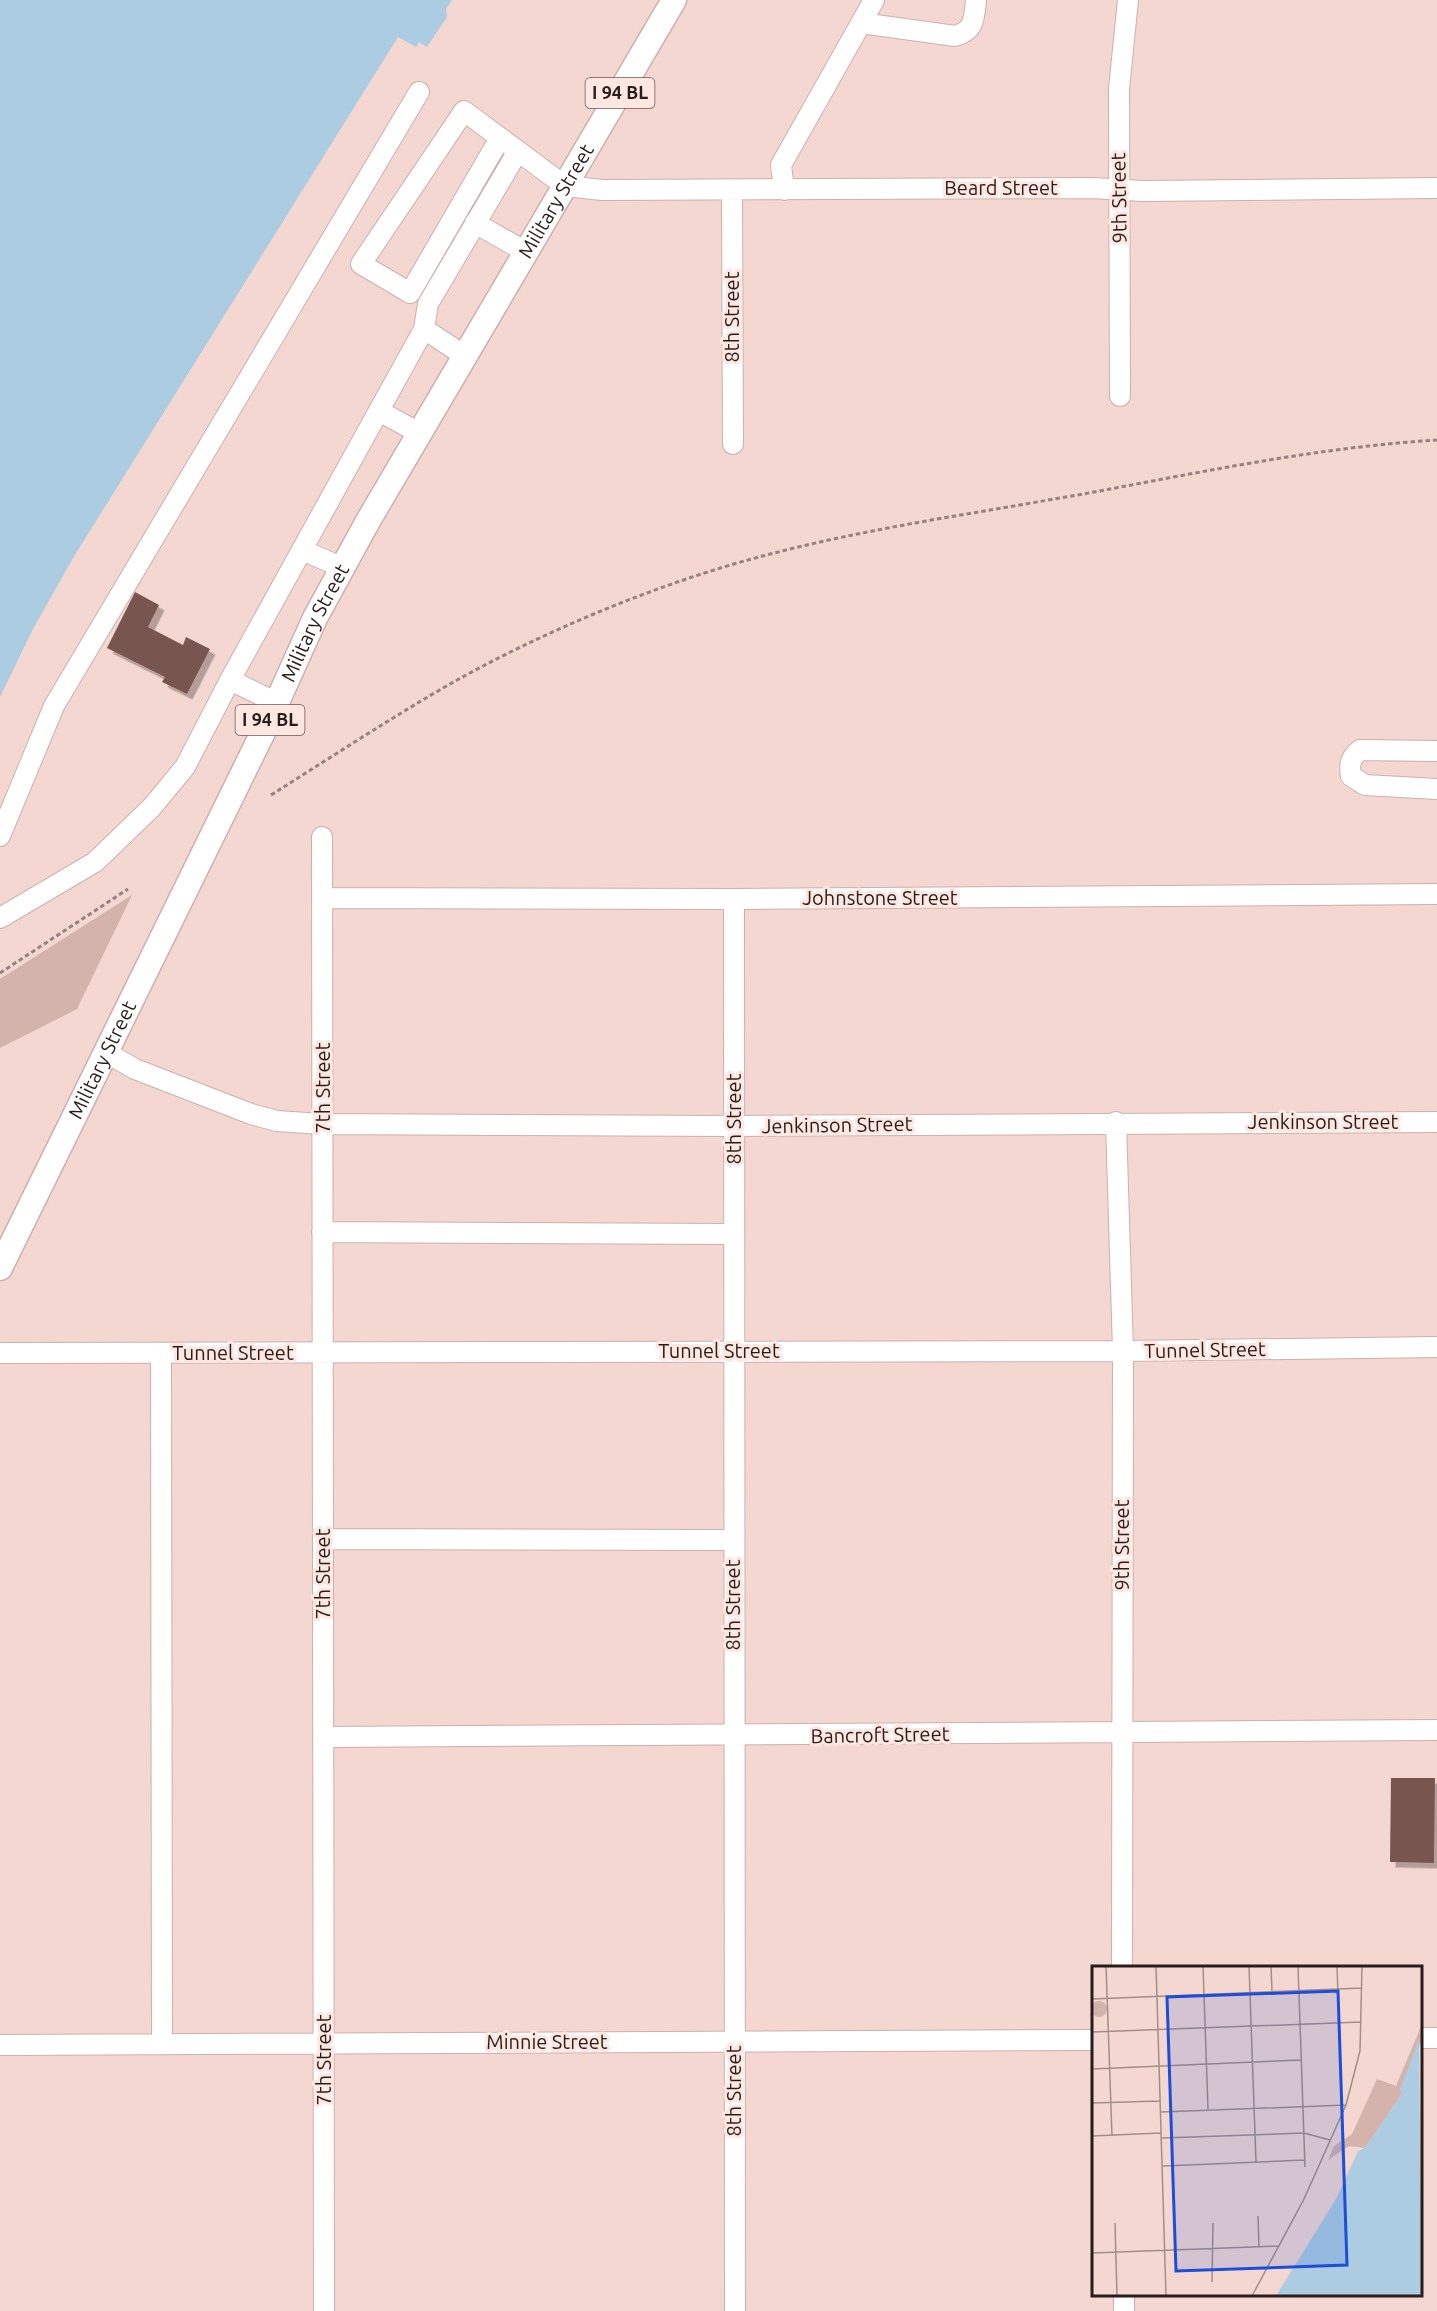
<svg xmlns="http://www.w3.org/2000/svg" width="1437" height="2311" viewBox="0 0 1437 2311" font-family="Ubuntu,sans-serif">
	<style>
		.green { fill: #d4b3ad }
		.water { fill: #accce1 }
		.building { fill: #785650; filter: url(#shadow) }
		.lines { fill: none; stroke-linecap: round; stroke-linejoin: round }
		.minor-casing { stroke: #cdb0ab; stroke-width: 22 }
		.major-casing { stroke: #cdb0ab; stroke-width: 27 }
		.path { stroke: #97827e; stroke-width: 3; stroke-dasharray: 4.5 3; stroke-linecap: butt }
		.minor { stroke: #fff; stroke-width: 20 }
		.major { stroke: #fff; stroke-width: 24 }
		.labels { text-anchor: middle; stroke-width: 6; stroke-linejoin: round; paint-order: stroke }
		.shield { fill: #fee6e1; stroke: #685956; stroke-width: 1.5 }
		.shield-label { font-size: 18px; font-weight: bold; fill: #271d1b }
		.street-label { font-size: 20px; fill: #271d1b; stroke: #fee6e1 }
		.inset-road { fill: none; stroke: #a38d88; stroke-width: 1.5 }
		.view { fill: #1d4ed8; fill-opacity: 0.15; stroke: #1d4ed8; stroke-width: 3 }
		.inset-edge { fill: none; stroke: #271d1b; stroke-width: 3 }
	</style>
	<defs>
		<filter id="shadow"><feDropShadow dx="5.5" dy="5.5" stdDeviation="0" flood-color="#0004"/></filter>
	</defs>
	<rect width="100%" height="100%" fill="#f5d7d1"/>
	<path class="green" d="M 132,895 L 77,1009 L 0,1048 L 0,979 Z"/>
	<path class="water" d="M 0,0 L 452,0 L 446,9 L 447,17 L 427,47 L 419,42 L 416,47 L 398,37 L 73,558 L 33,629 L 0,697 Z"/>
	<path class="building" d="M 135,592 L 159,605 L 148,627 L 183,645 L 186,637 L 210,649 L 187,694 L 162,682 L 165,677 L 107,648 Z
		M 1391,1778 L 1435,1778 L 1434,1863 L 1390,1862 Z"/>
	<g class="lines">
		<defs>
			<path id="minor" d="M 861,23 L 955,36 C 975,30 974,19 976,0
				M 500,138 L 410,293 L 361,264 L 464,111 L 565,186 L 602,190 L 1093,188 L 1143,191 L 1437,188
				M 732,190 L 733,444
				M 784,190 L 781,165 L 874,0
				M 475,223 L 526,252
				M 424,329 L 428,304 L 518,151
				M 1120,396 L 1119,89 L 1128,0
				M 379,411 L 419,433
				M 302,550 L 341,567
				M 230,680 L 277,703
				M 1437,751 L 1360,750 C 1350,758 1349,764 1351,776 L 1365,785 L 1437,789
				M 0,836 L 54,706 L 419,92
				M 322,837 L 324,2311
				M 323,898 L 734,899 L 1437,894
				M 734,899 L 735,2311
				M 0,918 L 95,862 L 152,807 L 185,767 L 230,680 L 424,329 L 465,356
				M 107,1053 L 135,1069 L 251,1114 L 277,1121 L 322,1124 L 735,1126 L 1437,1122
				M 1116,1122 L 1123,1351 L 1122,1968
				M 322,1232 L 734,1234
				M 0,1353 L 1123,1351 L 1437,1347
				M 161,1353 L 162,2044
				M 323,1539 L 733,1540
				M 323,1737 L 1437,1730
				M 1420,2038 L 1437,2038
				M 0,2045 L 1094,2040
				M 1124,2294 L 1124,2311"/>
			<g id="major">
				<path id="s1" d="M 0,1268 L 269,720 L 315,618 L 368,521 L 674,0"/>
			</g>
		</defs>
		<use href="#minor" class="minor-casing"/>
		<use href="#major" class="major-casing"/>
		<path class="path" d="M 271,795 C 330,758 389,719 450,684 C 542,632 657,584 759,557 C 866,528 984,512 1094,492 C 1207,471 1321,447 1437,440
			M 0,973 L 128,889"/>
		<use href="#minor" class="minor"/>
		<use href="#major" class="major"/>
	</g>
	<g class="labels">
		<g class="shield">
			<rect x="585.5" y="78" width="69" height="30" rx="4.5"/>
			<rect x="235.5" y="705" width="69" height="30" rx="4.5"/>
		</g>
		<g class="shield-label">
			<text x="620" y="99">I 94 BL</text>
			<text x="270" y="726">I 94 BL</text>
		</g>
		<g class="street-label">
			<text x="1001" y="195">Beard Street</text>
			<text transform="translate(1119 198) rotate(-91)" y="7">9th Street</text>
			<text dy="7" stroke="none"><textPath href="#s1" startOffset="1204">Military Street</textPath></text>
			<text transform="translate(732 317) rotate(-90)" y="7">8th Street</text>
			<text dy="7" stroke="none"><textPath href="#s1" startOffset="718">Military Street</textPath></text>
			<text x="880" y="905">Johnstone Street</text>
			<text dy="7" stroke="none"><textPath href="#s1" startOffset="232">Military Street</textPath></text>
			<text transform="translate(323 1088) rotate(-90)" y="7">7th Street</text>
			<text transform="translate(734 1119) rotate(-90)" y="7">8th Street</text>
			<text x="1323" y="1129">Jenkinson Street</text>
			<text transform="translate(837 1125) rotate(-1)" y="7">Jenkinson Street</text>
			<text transform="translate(1205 1350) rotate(-1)" y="7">Tunnel Street</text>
			<text x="719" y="1358">Tunnel Street</text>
			<text x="233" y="1360">Tunnel Street</text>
			<text transform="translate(1122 1545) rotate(-90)" y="7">9th Street</text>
			<text transform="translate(323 1574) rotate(-90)" y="7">7th Street</text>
			<text transform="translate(733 1605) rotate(-90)" y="7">8th Street</text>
			<text transform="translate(880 1735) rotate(-1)" y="7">Bancroft Street</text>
			<text x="547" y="2049">Minnie Street</text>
			<text transform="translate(324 2060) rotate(-90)" y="7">7th Street</text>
			<text transform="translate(734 2091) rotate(-90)" y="7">8th Street</text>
		</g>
	</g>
	<g transform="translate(1092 1966)">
		<rect width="330" height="330" fill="#f5d7d1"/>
		<path d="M-1 43a8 8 0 1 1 16 0a8 8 0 1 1-16 0ZM 330,58 L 330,74 L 308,123 L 311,126 L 273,182 L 257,180 L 236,194 L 242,180 L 260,168 L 285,113 L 304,120 Z" fill="#d4b3ad"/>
		<path d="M 327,73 L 330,330 L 184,330 L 244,233 L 266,185 L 273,182 L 311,126 L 308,123 Z" fill="#accce1"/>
		<path class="inset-road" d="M 14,0 L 20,170M 64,0 L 74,330M 111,0 L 116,143M 157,0 L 164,196M 179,0 L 180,25M 206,0 L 213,201M 245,0 L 248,90M 0,33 L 270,22M 0,66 L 269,56M 0,103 L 210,94M 0,137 L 68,135M 69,146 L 254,139M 0,170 L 69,167M 70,172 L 212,167 L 238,174M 71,200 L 213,194M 166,250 L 167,280M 23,257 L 25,330M 0,287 L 187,280M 120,316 L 121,257M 160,330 L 212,233 L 254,139 L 268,85 L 270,0"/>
		<path class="view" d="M 246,25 L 255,299 L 84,305 L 75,31 Z"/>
		<rect width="330" height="330" class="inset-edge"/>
	</g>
</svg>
